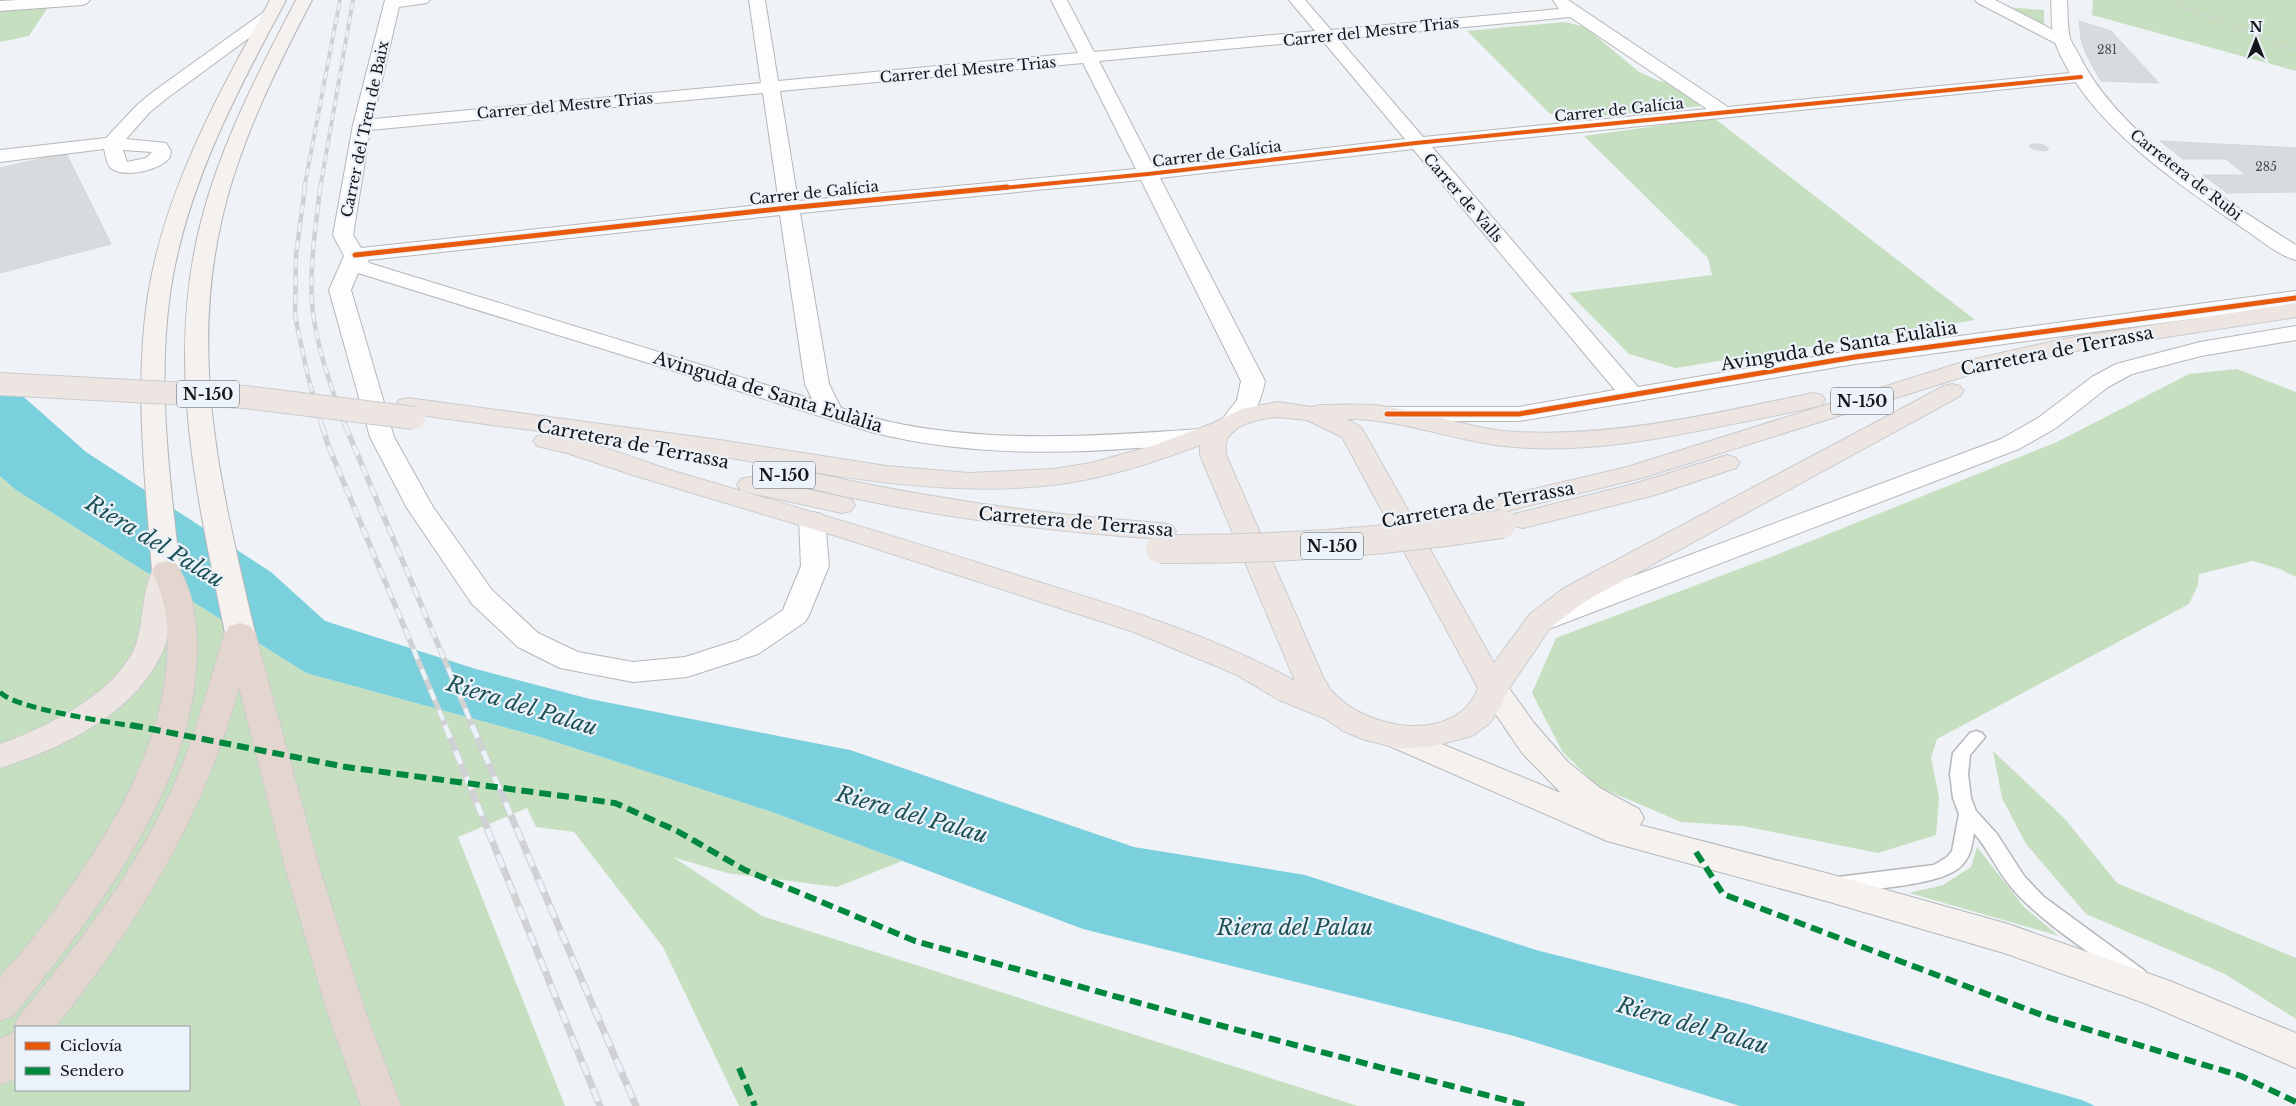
<svg xmlns="http://www.w3.org/2000/svg" width="2296" height="1106" viewBox="0 0 2296 1106" font-family="'Libre Baskerville',serif">
	<style>
		.green { fill: #c6dfc0; fill-rule: evenodd }
		.water { fill: #7ad0dc }
		.building { fill: #d8dbde; stroke: #d4d6d9 }
		.lines { fill: none; stroke-linecap: round; stroke-linejoin: round }
		.service-casing { stroke: #b5b7ba; stroke-width: 3 }
		.minor-casing { stroke: #b5b7ba; stroke-width: 2 }
		.tertiary-casing { stroke: #b5b7ba; stroke-width: 2 }
		.secondary-casing { stroke: #b5b7ba; stroke-width: 2 }
		.primary-casing { stroke: #caccce; stroke-width: 2 }
		.motorway-casing { stroke: #caccce; stroke-width: 2 }
		.path { stroke: #d2d3d4; stroke-width: 2; stroke-dasharray: 2.5 2; stroke-linecap: butt }
		.service { fill: #fdfdfe; fill-rule: evenodd }
		.minor { fill: #fdfdfe; fill-rule: evenodd }
		.tertiary { fill: #fdfdfe; fill-rule: evenodd }
		.secondary { fill: #f5f1ef; fill-rule: evenodd }
		.primary { fill: #ede5e1; fill-rule: evenodd }
		.motorway { fill: #e2d6ce; fill-rule: evenodd }
		.rail-far3-casing { stroke: #d0d1d2; stroke-width: 4 }
		.rail-far2-casing { stroke: #d0d1d2; stroke-width: 4.5 }
		.rail-far1-casing { stroke: #d0d1d2; stroke-width: 5.5 }
		.rail-casing { stroke: #d0d1d2; stroke-width: 7 }
		.rail-far3 { stroke: #ecf2f9; stroke-width: 2.5; stroke-dasharray: 7; stroke-linecap: butt }
		.rail-far2 { stroke: #ecf2f9; stroke-width: 3; stroke-dasharray: 9; stroke-linecap: butt }
		.rail-far1 { stroke: #ecf2f9; stroke-width: 4; stroke-dasharray: 11; stroke-linecap: butt }
		.rail { stroke: #ecf2f9; stroke-width: 5; stroke-dasharray: 14; stroke-linecap: butt }
		.primary-bridge-far1-casing { stroke: #caccce; stroke-width: 24; stroke-linecap: butt }
		.primary-bridge-casing { stroke: #caccce; stroke-width: 30; stroke-linecap: butt }
		.primary-bridge-far1 { stroke: #ede5e1; stroke-width: 22 }
		.primary-bridge { stroke: #ede5e1; stroke-width: 28 }
		.quiet-far1 { stroke: #00873e; stroke-width: 5; stroke-dasharray: 10 5; stroke-linecap: butt }
		.quiet { stroke: #00873e; stroke-width: 6; stroke-dasharray: 12 6; stroke-linecap: butt }
		.cycleway-far1-casing { stroke: #ecf2f9; stroke-width: 5.5 }
		.cycleway-casing { stroke: #ecf2f9; stroke-width: 8 }
		.cycleway-far1 { stroke: #e8590c; stroke-width: 4 }
		.cycleway { stroke: #e8590c; stroke-width: 5 }
		.labels { text-anchor: middle; stroke-width: 4.5; stroke-linejoin: round; paint-order: stroke }
		.far-number-label { font-size: 12px; fill: #47494c }
		.far-street-label { font-size: 15px; fill: #141618; stroke: #ecf2f9 }
		.shield { fill: #ecf2f9; stroke: #55585c; stroke-width: 1 }
		.shield-label { font-size: 16px; font-weight: bold; fill: #141618 }
		.street-label { font-size: 18px; fill: #141618; stroke: #ecf2f9 }
		.near-water-label { font-size: 22px; font-style: italic; fill: #1d5157; stroke: #ecf2f9 }
	</style>
	<rect width="100%" height="100%" fill="#eff2f6"/>
	<path class="green" d="M 2093,0 L 2296,0 L 2296,71 L 2092,15 Z
		M 48,7 L 29,36 L 0,42 L 0,10 Z
		M 2006,7 L 2044,10 L 2044,26 Z
		M 1565,22 L 1585,27 L 1639,72 L 1659,81 L 1675,84 L 1702,106 L 1571,119 L 1563,113 L 1550,114 L 1467,31 Z
		M 1714,118 L 1975,320 L 1676,368 L 1629,354 L 1569,293 L 1712,275 L 1708,258 L 1584,136 Z
		M 2237,369 L 2296,392 L 2296,577 L 2280,569 L 2253,561 L 2199,574 L 2198,585 L 2189,604 L 1937,739 L 1931,758 L 1939,797 L 1936,835 L 1878,853 L 1743,826 L 1681,822 L 1597,786 L 1562,751 L 1532,693 L 1556,638 L 1781,553 L 2057,442 L 2189,374 Z
		M 0,476 L 16,490 L 306,673 L 540,737 L 775,813 L 902,861 L 837,887 L 727,873 L 673,857 L 762,916 L 1358,1106 L 739,1106 L 663,947 L 574,832 L 536,827 L 527,808 L 458,837 L 565,1106 L 0,1106 ZM 16,1027 L 189,1027 L 189,1090 L 16,1090 Z
		M 1993,751 L 2065,819 L 2117,883 L 2296,958 L 2296,1019 L 2225,974 L 2086,914 L 2026,844 L 2002,798 Z
		M 1977,847 L 2024,907 L 2059,936 L 1909,893 L 1943,885 L 1971,867 Z"/>
	<path class="water" d="M 0,376 L 86,452 L 271,572 L 325,621 L 476,669 L 590,699 L 850,750 L 1134,847 L 1305,875 L 1536,950 L 1748,1004 L 2082,1100 L 2095,1106 L 1740,1106 L 1514,1036 L 1083,929 L 775,813 L 540,737 L 306,673 L 16,490 L 0,476 Z"/>
	<path class="building" d="M 2079,21 L 2111,31 L 2159,83 L 2101,81 L 2086,54 L 2081,39 Z
		M 2160,141 L 2296,148 L 2296,192 L 2227,193 L 2203,175 L 2246,175 L 2226,159 L 2183,159 Z
		M 2032,144 L 2042,144 L 2049,149 L 2046,151 L 2033,149 L 2029,146 Z
		M 66,153 L 111,244 L 0,273 L 0,168 Z"/>
	<g class="lines">
		<defs>
			<path id="service" d="M 1976,731 L 1982,733 L 1985,737 L 1970,755 L 1968,774 L 1971,798 L 1976,811 L 1997,834 L 2024,876 L 2044,897 L 2145,971 L 2148,977 L 2145,983 L 2138,985 L 2131,983 C 2094,955 2040,922 2011,887 C 1997,870 1988,849 1974,833 C 1972,845 1971,856 1962,865 C 1944,886 1867,889 1838,893 L 1831,890 L 1829,885 L 1831,880 L 1838,877 L 1934,865 L 1947,857 L 1952,851 L 1959,814 L 1953,798 L 1950,774 L 1953,753 L 1970,733 Z"/>
			<path id="minor" d="M 18,0 L 90,0 L 87,3 L 82,5 L 0,11 L 0,1 Z
				M 385,0 L 430,0 L 427,3 L 399,7 L 373,119 L 761,83 L 749,0 L 765,0 L 778,81 L 1078,53 L 1051,0 L 1067,0 L 1094,52 L 1315,31 L 1289,0 L 1305,0 L 1331,30 L 1559,9 L 1553,0 L 1568,0 L 1728,107 L 2081,72 L 2087,73 L 2090,77 L 2087,81 L 1432,147 L 1638,387 L 1855,350 L 2296,291 L 2296,305 L 1855,364 L 1519,421 L 1391,421 L 1382,419 L 1379,414 L 1382,409 L 1391,407 L 1519,407 L 1615,390 L 1413,149 L 1160,178 L 1265,381 C 1261,402 1250,433 1224,426 L 1221,421 L 1237,400 L 1241,381 L 1141,180 L 800,213 L 829,384 L 841,408 C 860,414 880,420 900,424 C 999,443 1100,436 1200,429 L 1209,431 L 1212,436 L 1209,441 C 1186,447 1160,447 1137,448 C 1048,455 958,454 871,432 L 358,273 L 351,290 L 394,437 L 433,507 L 492,590 L 538,633 L 578,652 L 633,662 L 685,657 L 738,640 L 783,610 L 801,566 L 799,520 L 803,514 L 812,512 L 821,514 L 825,520 L 829,566 L 809,615 L 805,622 L 758,654 L 687,677 L 633,682 L 560,668 L 518,647 L 472,604 L 407,508 L 370,437 L 329,290 L 344,256 L 333,235 L 353,125 ZM 1570,17 L 1707,109 L 1423,137 L 1339,39 ZM 1322,40 L 1405,139 L 1154,168 L 1099,61 ZM 1083,63 L 1136,169 L 798,201 L 780,91 ZM 763,93 L 779,203 L 361,248 L 353,235 L 370,130 ZM 780,215 L 805,384 L 812,399 L 369,263 L 368,260 Z
				M 1975,0 L 1995,0 L 2069,38 L 2071,41 L 2069,44 L 2057,44 L 1978,3 Z
				M 270,10 L 276,12 L 278,15 L 276,18 L 166,99 L 150,112 L 126,139 L 166,143 L 171,151 L 170,157 C 162,170 123,179 111,168 C 106,164 106,155 104,149 L 0,162 L 0,150 L 106,138 L 138,104 L 154,91 L 264,12 ZM 123,150 L 152,152 L 146,158 L 127,162 Z"/>
			<path id="tertiary" d="M 2051,0 L 2067,0 C 2068,12 2067,26 2070,38 C 2072,44 2076,49 2079,55 C 2118,135 2222,198 2296,245 L 2296,260 C 2279,256 2262,241 2247,231 C 2188,191 2109,138 2072,76 C 2065,65 2057,50 2054,38 C 2051,26 2052,12 2051,0 Z
				M 2296,326 L 2296,340 L 2201,356 L 2132,374 L 2108,387 L 2056,428 L 2019,449 L 1554,627 L 1544,630 L 1534,627 L 1530,620 L 1534,613 L 2001,439 L 2038,418 L 2092,377 L 2116,364 L 2200,342 Z"/>
			<path id="secondary" d="M 270,0 L 286,0 C 236,93 185,189 170,294 C 157,386 170,479 180,570 L 176,576 L 166,579 L 156,576 L 152,570 C 145,479 134,386 148,295 C 165,189 219,93 270,0 Z
				M 296,0 L 312,0 C 275,71 238,145 221,223 C 189,365 223,495 255,633 L 250,640 L 240,643 L 230,640 L 225,633 C 197,497 165,360 201,222 C 221,143 259,71 296,0 Z
				M 1493,677 L 1504,681 L 1534,723 L 1568,762 L 1600,788 L 1639,809 L 1644,818 L 1640,825 L 1826,873 L 2008,924 L 2170,981 L 2296,1033 L 2296,1068 L 2144,1003 L 2004,953 L 1826,901 L 1607,841 L 1387,745 L 1382,737 L 1387,729 L 1398,726 L 1561,793 L 1522,753 L 1478,688 L 1482,681 Z"/>
			<path id="primary" d="M 2296,303 L 2296,317 L 2063,353 L 1972,374 L 1645,477 L 1488,516 L 1479,514 L 1475,508 L 1479,502 L 1627,467 L 1966,361 L 2063,339 Z
				M 1952,384 L 1960,386 L 1964,391 L 1960,396 L 1584,602 L 1550,628 L 1508,690 L 1503,702 L 1490,723 L 1472,736 L 1461,739 L 1429,747 L 1398,748 L 1365,740 L 1343,731 L 1326,719 L 1279,700 L 1235,674 L 1134,632 L 846,539 L 636,476 L 567,453 L 537,446 L 533,441 L 537,436 C 566,429 647,464 680,473 C 796,507 911,541 1026,578 C 1119,607 1210,634 1295,681 L 1200,455 L 1200,445 C 1157,461 1114,476 1067,483 C 932,503 795,466 662,447 C 605,440 549,432 492,425 C 461,420 430,418 399,410 L 396,405 L 399,400 L 408,398 L 720,440 L 886,466 L 969,473 L 1053,469 L 1091,463 L 1152,446 L 1211,424 L 1242,409 L 1277,402 L 1312,407 L 1320,405 C 1343,405 1366,403 1388,407 C 1432,413 1473,430 1518,432 C 1617,437 1716,413 1813,393 L 1822,395 L 1825,400 L 1822,405 C 1789,413 1755,420 1722,426 C 1655,440 1583,453 1515,447 C 1458,443 1405,419 1347,419 L 1361,427 L 1364,432 L 1494,663 L 1530,614 L 1564,588 L 1944,386 ZM 1277,417 L 1307,420 L 1342,437 L 1478,688 C 1456,746 1364,730 1331,690 C 1328,687 1326,681 1323,677 L 1226,455 C 1226,452 1225,446 1226,443 C 1231,424 1261,418 1277,417 Z
				M 1727,455 L 1736,458 L 1740,463 L 1736,468 L 1655,495 L 1523,528 L 1514,526 L 1510,520 L 1514,514 L 1637,483 Z
				M 818,474 C 932,499 1046,515 1162,523 L 1172,525 L 1176,531 L 1172,537 L 1162,539 C 1043,531 924,516 809,488 L 805,482 L 809,476 Z
				M 750,477 L 851,499 L 855,505 L 851,511 L 842,513 L 741,491 L 737,485 L 741,479 Z
				M 166,561 L 176,564 L 180,570 C 177,580 173,589 171,599 C 169,615 171,632 164,648 C 137,713 63,748 0,768 L 0,744 C 46,728 122,691 137,641 C 145,615 141,588 156,564 Z"/>
			<path id="motorway" d="M 166,561 L 176,564 C 192,588 197,618 197,647 C 197,785 95,914 13,1016 L 0,1021 C 0,1008 0,992 0,979 C 2,971 13,962 19,956 C 32,939 46,922 58,905 C 117,823 174,730 167,625 C 166,606 159,587 152,570 L 156,564 Z
				M 240,623 L 250,626 L 255,633 L 318,863 L 364,1008 L 401,1106 L 361,1106 L 326,1008 L 284,863 L 239,687 C 205,814 137,926 55,1027 L 16,1027 L 16,1076 L 14,1079 L 0,1084 L 0,1039 L 16,1031 L 14,1027 L 20,1015 C 80,943 139,867 176,780 C 197,732 209,682 225,633 L 230,626 Z"/>
		</defs>
		<use href="#service" class="service-casing"/>
		<use href="#minor" class="minor-casing"/>
		<use href="#tertiary" class="tertiary-casing"/>
		<use href="#secondary" class="secondary-casing"/>
		<use href="#primary" class="primary-casing"/>
		<use href="#motorway" class="motorway-casing"/>
		<path class="path" d="M 2174,0 L 2184,7 L 2296,50"/>
		<use href="#service" class="service"/>
		<use href="#minor" class="minor"/>
		<use href="#tertiary" class="tertiary"/>
		<use href="#secondary" class="secondary"/>
		<use href="#primary" class="primary"/>
		<use href="#motorway" class="motorway"/>
		<defs>
			<path id="rail-far3" d="M 304,189 L 340,0
				M 320,189 L 353,0"/>
			<path id="rail-far2" d="M 305,187 L 296,255 L 295,316 L 308,377 L 322,426
				M 320,187 C 316,228 308,272 313,313 C 318,352 332,389 345,426"/>
			<path id="rail-far1" d="M 322,425 L 328,445 L 446,727
				M 345,425 L 473,727"/>
			<path id="rail" d="M 445,725 L 600,1106
				M 472,725 L 636,1106"/>
		</defs>
		<use href="#rail-far3" class="rail-far3-casing"/>
		<use href="#rail-far2" class="rail-far2-casing"/>
		<use href="#rail-far1" class="rail-far1-casing"/>
		<use href="#rail" class="rail-casing"/>
		<use href="#rail-far3" class="rail-far3"/>
		<use href="#rail-far2" class="rail-far2"/>
		<use href="#rail-far1" class="rail-far1"/>
		<use href="#rail" class="rail"/>
		<defs>
			<path id="primary-bridge-far1" d="M 0,384 L 245,397 L 414,418"/>
			<path id="primary-bridge" d="M 1160,549 C 1275,550 1388,542 1502,524"/>
		</defs>
		<use href="#primary-bridge-far1" class="primary-bridge-far1-casing"/>
		<use href="#primary-bridge" class="primary-bridge-casing"/>
		<use href="#primary-bridge-far1" class="primary-bridge-far1"/>
		<use href="#primary-bridge" class="primary-bridge"/>
		<path class="quiet-far1" d="M 0,692 C 14,709 111,722 138,727"/>
		<path class="quiet" d="M 131,725 L 346,767 L 615,803 L 677,831 L 745,870 L 915,941 L 1230,1028 L 1528,1106
			M 1696,852 L 1723,894 L 2050,1018 L 2241,1076 L 2296,1102
			M 739,1068 L 755,1106"/>
		<defs>
			<path id="cycleway-far1" d="M 993,189 L 1148,174 L 1416,143 L 2081,77"/>
			<path id="cycleway" d="M 355,255 L 788,208 L 1007,187
				M 1387,414 L 1519,414 L 1855,357 L 2296,298"/>
		</defs>
		<use href="#cycleway-far1" class="cycleway-far1-casing"/>
		<use href="#cycleway" class="cycleway-casing"/>
		<use href="#cycleway-far1" class="cycleway-far1"/>
		<use href="#cycleway" class="cycleway"/>
	</g>
	<g class="labels">
		<g class="far-number-label">
			<text x="2107" y="54">281</text>
			<text x="2266" y="171">285</text>
		</g>
		<g class="far-street-label">
			<text transform="translate(1371 32) rotate(-6)" y="5">Carrer del Mestre Trias</text>
			<text transform="translate(968 70) rotate(-5)" y="5">Carrer del Mestre Trias</text>
			<text transform="translate(565 106) rotate(-5)" y="5">Carrer del Mestre Trias</text>
			<text transform="translate(1619 110) rotate(-6)" y="5">Carrer de Galícia</text>
			<text transform="translate(365 129) rotate(-78)" y="5">Carrer del Tren de Baix</text>
			<text transform="translate(1217 154) rotate(-7)" y="5">Carrer de Galícia</text>
			<text transform="translate(2186 175) rotate(38)" y="5">Carretera de Rubi</text>
			<text transform="translate(814 193) rotate(-6)" y="5">Carrer de Galícia</text>
			<text transform="translate(1463 198) rotate(49)" y="5">Carrer de Valls</text>
		</g>
		<g class="shield">
			<rect x="177" y="380.5" width="62" height="27" rx="4"/>
			<rect x="1831" y="387.5" width="62" height="27" rx="4"/>
			<rect x="753" y="461.5" width="62" height="27" rx="4"/>
			<rect x="1301" y="532.5" width="62" height="27" rx="4"/>
		</g>
		<g class="shield-label">
			<text x="208" y="400">N-150</text>
			<text x="1862" y="407">N-150</text>
			<text x="784" y="481">N-150</text>
			<text x="1332" y="552">N-150</text>
		</g>
		<g class="street-label">
			<text transform="translate(1839 346) rotate(-9)" y="6">Avinguda de Santa Eulàlia</text>
			<text transform="translate(2057 351) rotate(-11)" y="6">Carretera de Terrassa</text>
			<text transform="translate(768 392) rotate(17)" y="6">Avinguda de Santa Eulàlia</text>
			<text transform="translate(633 444) rotate(11)" y="6">Carretera de Terrassa</text>
			<text transform="translate(1478 505) rotate(-10)" y="6">Carretera de Terrassa</text>
			<text transform="translate(1076 522) rotate(5)" y="6">Carretera de Terrassa</text>
		</g>
		<g class="near-water-label">
			<text transform="translate(155 541) rotate(31)" y="8">Riera del Palau</text>
			<text transform="translate(522 705) rotate(17)" y="8">Riera del Palau</text>
			<text transform="translate(912 814) rotate(16)" y="8">Riera del Palau</text>
			<text x="1295" y="935">Riera del Palau</text>
			<text transform="translate(1693 1025) rotate(16)" y="8">Riera del Palau</text>
		</g>
	</g>
	<rect x="15" y="1026" width="175" height="65" fill="#ecf2f9" stroke="#969a9f"/>
	<rect x="25" y="1042" width="25" height="8" fill="#e8590c" stroke="#969a9f"/>
	<text x="60" y="1051" font-size="15" fill="#141618">Ciclovía</text>
	<rect x="25" y="1067" width="25" height="8" fill="#00873e" stroke="#969a9f"/>
	<text x="60" y="1076" font-size="15" fill="#141618">Sendero</text>
	<g transform="translate(2256 40)" stroke="#ecf2f9" stroke-width="4" paint-order="stroke">
	<path d="M0-4L9 19L0 12L-9 19Z" fill="#141618"/>
	<text y="-8" font-size="14" font-weight="bold" text-anchor="middle" fill="#141618">N</text>
	</g>
</svg>
